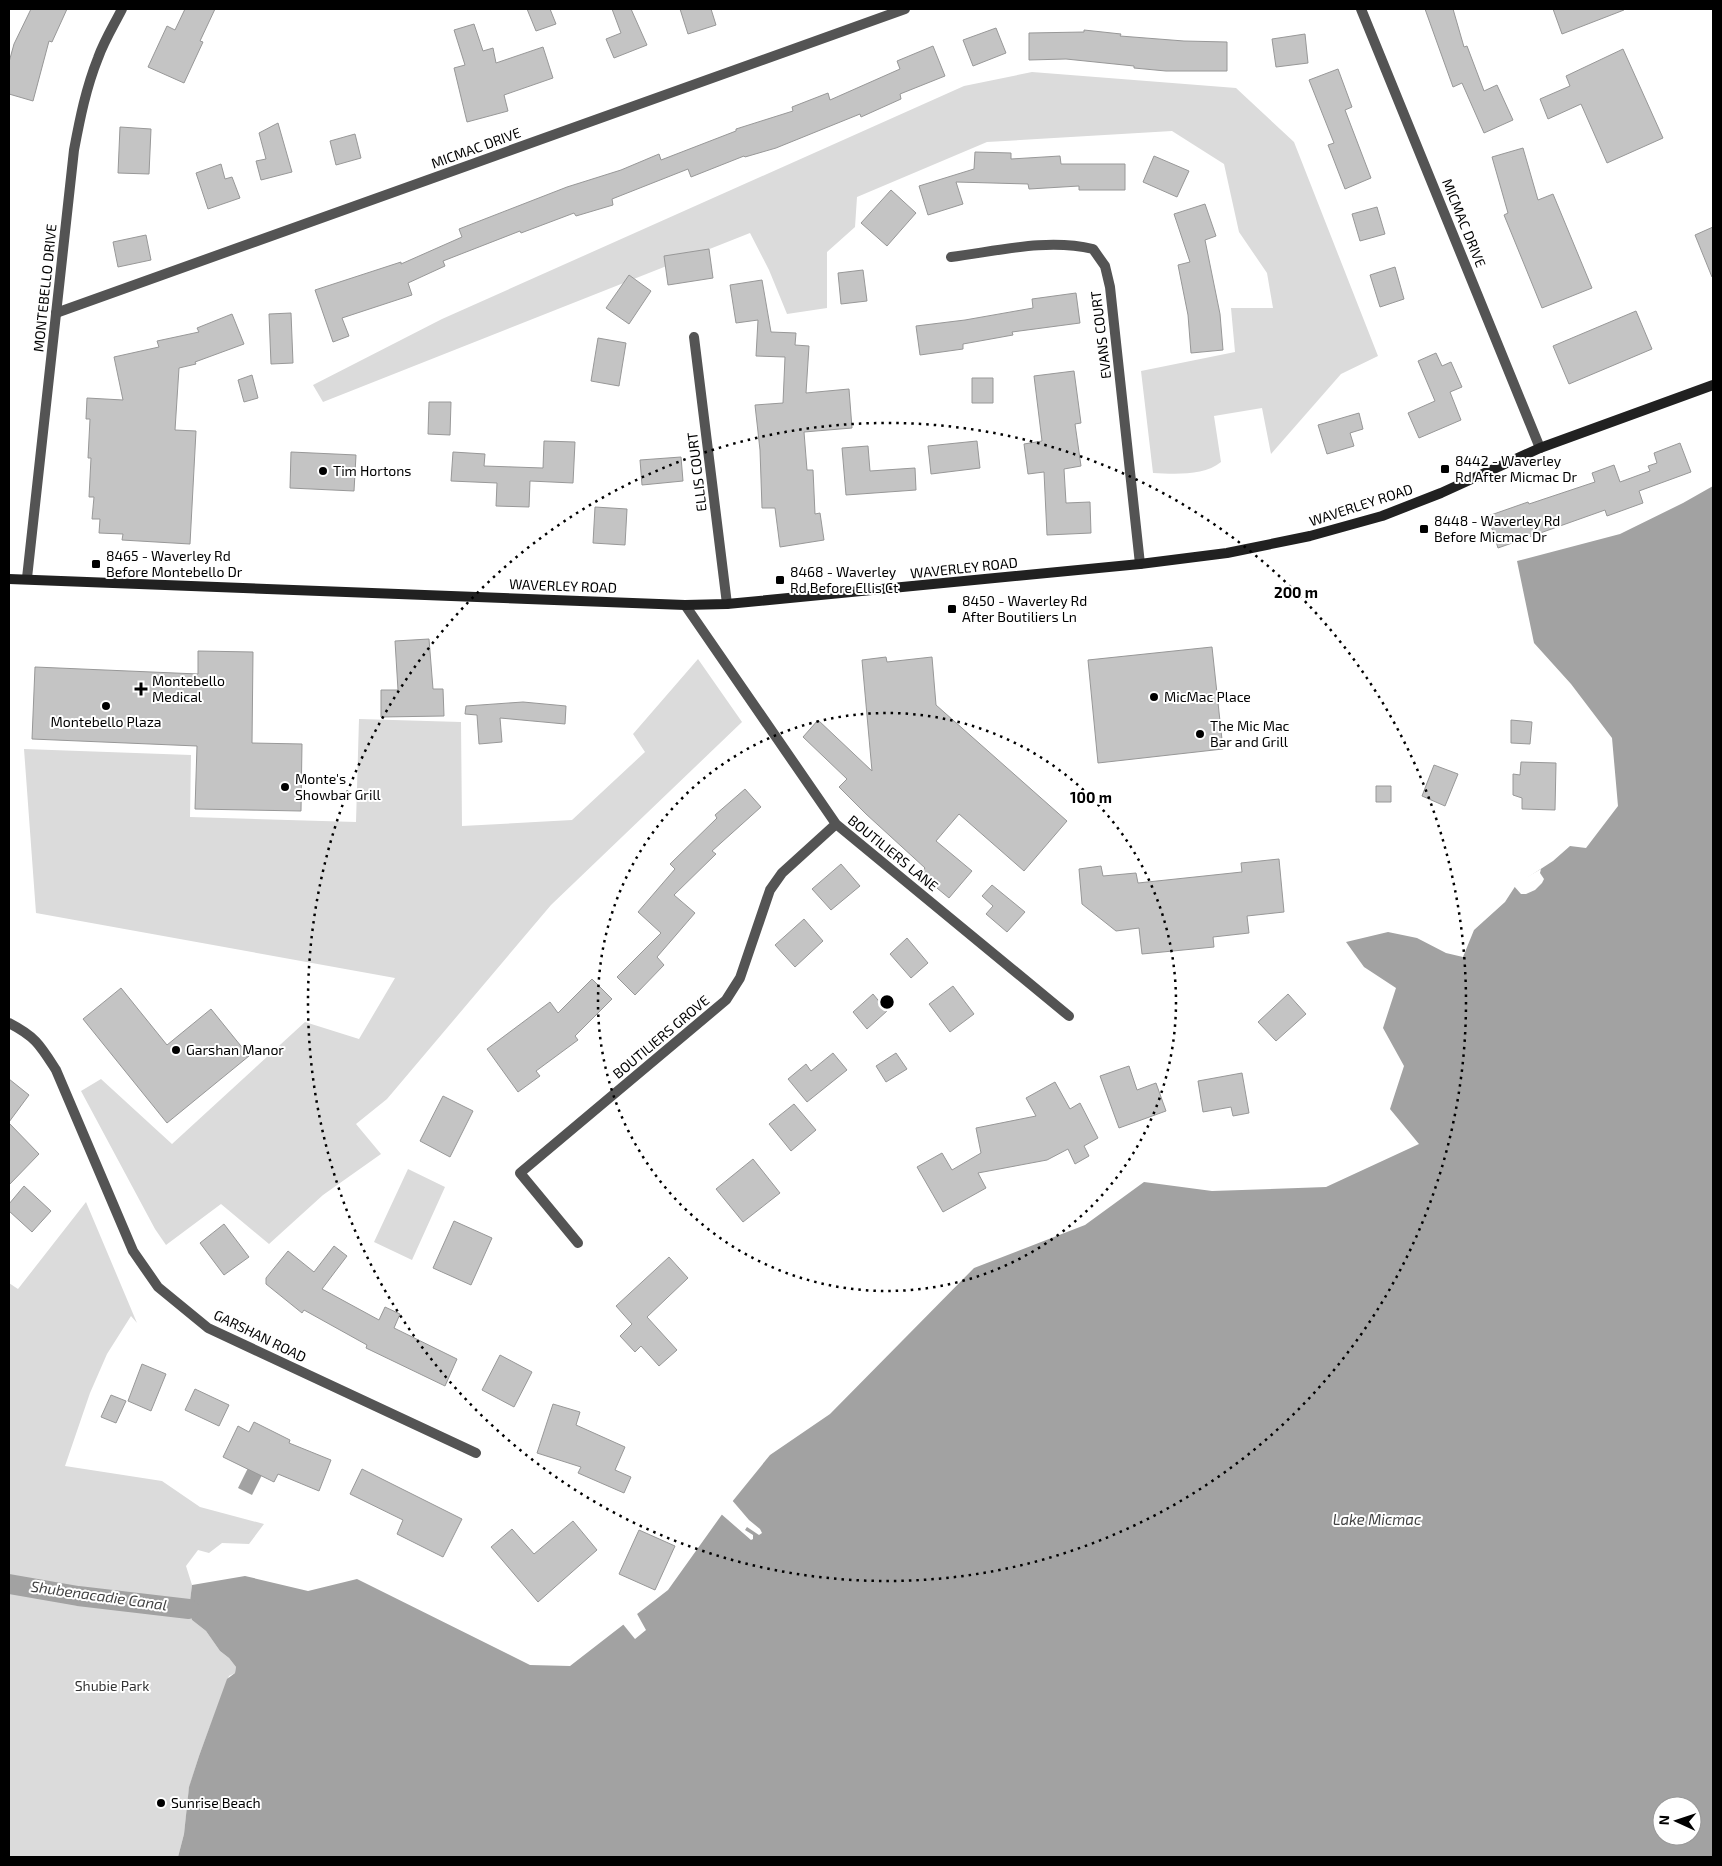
<svg xmlns="http://www.w3.org/2000/svg" width="1722" height="1866" viewBox="0 0 1722 1866" font-family="'Exo 2',sans-serif">
	<style>
		.green { fill: #dbdbdb }
		.water { fill: #a2a2a2; fill-rule: evenodd }
		.pier { fill: #fff }
		.lines { fill: none; stroke-linecap: round; stroke-linejoin: round }
		.canal { stroke: #a2a2a2; stroke-width: 20 }
		.building { fill: #c4c4c4; stroke: #989898 }
		.minor { stroke: #545454; stroke-width: 10 }
		.tertiary { stroke: #545454; stroke-width: 10 }
		.secondary { stroke: #212121; stroke-width: 10 }
		.ring { fill: none; stroke: #000; stroke-width: 2.5; stroke-dasharray: 2.5 5 }
		.poi-dot { fill: #000; stroke: #fff; stroke-width: 2 }
		.labels { text-anchor: middle; stroke-width: 4; stroke-linejoin: round; paint-order: stroke }
		.street-label { font-size: 14px; fill: #000; stroke: #fff }
		.poi-label { font-size: 14px; fill: #000; stroke: #fff; text-anchor: start }
		.park-label { font-size: 14px; fill: #323232; stroke: #fff }
		.water-label { font-size: 15px; font-style: italic; fill: #434343; stroke: #fff }
		.centre { fill: #000; stroke: #fff; stroke-width: 2.5 }
		.ring-label { font-size: 15px; text-anchor: middle; font-weight: bold; fill: #000; stroke: #fff; stroke-width: 4; stroke-linejoin: round; paint-order: stroke }
	</style>
	<rect width="100%" height="100%" fill="#fff"/>
	<path class="green" d="M 1032,72 L 1236,88 L 1294,142 L 1378,356 L 1341,374 L 1271,454 L 1262,408 L 1214,416 L 1221,462 C 1204,476 1175,474 1153,473 L 1141,371 L 1235,352 L 1231,308 L 1273,308 L 1267,273 L 1239,232 L 1224,164 L 1172,131 L 987,142 L 857,197 L 855,227 L 827,252 L 827,308 L 787,314 L 769,270 L 750,233 L 323,402 L 313,385 L 442,319 L 964,86 Z
		M 698,659 L 742,722 L 551,905 L 387,1099 L 356,1124 L 381,1154 L 323,1195 L 269,1244 L 221,1204 L 166,1245 L 155,1229 L 81,1091 L 101,1079 L 172,1144 L 305,1022 L 359,1039 L 395,978 L 36,913 L 24,749 L 191,755 L 190,817 L 356,822 L 359,719 L 461,722 L 462,826 L 572,820 L 645,752 L 633,734 Z
		M 408,1169 L 445,1187 L 412,1260 L 374,1242 Z
		M 86,1202 L 137,1323 L 131,1316 L 107,1354 L 90,1393 L 65,1466 L 162,1481 L 200,1507 L 264,1524 L 249,1544 L 222,1543 L 209,1553 L 198,1550 L 186,1566 L 192,1585 L 189,1609 L 192,1620 L 206,1631 L 220,1651 L 229,1658 L 236,1667 L 235,1673 L 229,1676 L 199,1756 L 189,1788 L 184,1834 L 178,1857 L 9,1857 L 9,1283 L 18,1289 Z"/>
	<path class="water" d="M 1713,486 L 1713,1857 L 178,1857 L 184,1834 L 189,1787 L 199,1756 L 227,1679 L 235,1673 L 236,1667 L 229,1658 L 220,1651 L 206,1631 L 192,1620 L 189,1609 L 192,1585 L 245,1576 L 308,1591 L 357,1579 L 530,1665 L 570,1666 L 668,1590 L 723,1513 L 770,1455 L 830,1414 L 974,1268 L 1085,1225 L 1144,1182 L 1212,1191 L 1326,1187 L 1419,1144 L 1390,1109 L 1404,1066 L 1383,1028 L 1396,988 L 1364,967 L 1346,942 L 1388,932 L 1417,938 L 1446,953 L 1463,957 L 1474,930 L 1505,902 L 1516,885 L 1553,861 L 1570,846 L 1586,848 L 1618,806 L 1612,738 L 1571,684 L 1534,643 L 1517,561 L 1620,534 L 1683,503 ZM 1662,1806 L 1692,1806 L 1692,1836 L 1662,1836 Z
		M 251,1462 L 265,1469 L 252,1495 L 238,1488 Z"/>
	<path class="pier" d="M 1541,869 L 1540,873 L 1544,879 L 1542,883 L 1535,890 L 1526,894 L 1521,894 L 1513,885 Z
		M 731,1499 L 749,1520 L 760,1529 L 762,1533 L 759,1535 L 747,1527 L 745,1530 L 753,1535 L 753,1539 L 751,1540 L 720,1513 Z
		M 636,1612 L 646,1630 L 635,1639 L 622,1623 Z"/>
	<g class="lines">
		<path class="canal" d="M 9,1584 L 78,1596 L 189,1609"/>
	</g>
	<path class="building" d="M 31,9 L 67,9 L 52,42 L 49,41 L 33,101 L 9,94 L 9,62 L 14,44 Z
		M 185,9 L 215,9 L 200,41 L 203,42 L 184,83 L 148,67 L 167,26 L 175,30 Z
		M 527,9 L 550,9 L 556,24 L 536,31 Z
		M 612,9 L 631,9 L 647,45 L 614,58 L 606,39 L 621,33 Z
		M 680,9 L 711,9 L 716,25 L 688,34 Z
		M 1425,9 L 1453,9 L 1464,47 L 1467,46 L 1484,91 L 1497,85 L 1513,120 L 1484,133 L 1462,83 L 1453,87 Z
		M 1553,9 L 1624,9 L 1624,10 L 1562,34 Z
		M 474,24 L 483,51 L 493,48 L 496,63 L 543,47 L 553,78 L 504,95 L 508,111 L 467,122 L 454,68 L 465,65 L 454,30 Z
		M 996,28 L 1006,53 L 973,66 L 963,40 Z
		M 1084,30 L 1121,34 L 1120,36 L 1184,41 L 1227,42 L 1227,71 L 1166,71 L 1134,68 L 1134,66 L 1066,59 L 1029,60 L 1029,33 L 1084,32 Z
		M 1305,34 L 1308,63 L 1276,67 L 1272,39 Z
		M 933,46 L 945,76 L 900,94 L 901,99 L 861,117 L 860,114 L 776,148 L 745,157 L 744,156 L 691,177 L 688,169 L 612,199 L 613,205 L 576,216 L 574,213 L 521,233 L 520,231 L 443,261 L 445,266 L 408,283 L 412,295 L 342,318 L 349,336 L 333,342 L 315,290 L 401,262 L 401,264 L 462,237 L 459,229 L 567,187 L 621,170 L 659,154 L 661,160 L 736,131 L 736,129 L 793,111 L 792,107 L 828,93 L 830,100 L 900,69 L 897,61 Z
		M 1623,49 L 1663,138 L 1607,163 L 1581,104 L 1548,119 L 1540,99 L 1570,86 L 1566,76 Z
		M 1338,69 L 1352,107 L 1345,110 L 1371,178 L 1345,189 L 1328,145 L 1334,143 L 1309,80 Z
		M 278,123 L 292,172 L 261,180 L 256,161 L 266,159 L 259,133 Z
		M 120,127 L 151,129 L 149,174 L 118,173 Z
		M 355,134 L 361,158 L 336,165 L 330,141 Z
		M 1523,148 L 1538,200 L 1553,194 L 1592,288 L 1542,308 L 1504,215 L 1508,213 L 1492,157 Z
		M 975,152 L 1011,153 L 1011,159 L 1060,156 L 1061,164 L 1125,164 L 1125,190 L 1079,190 L 1079,186 L 1029,189 L 1028,184 L 956,182 L 963,204 L 928,215 L 919,186 L 974,169 Z
		M 1154,156 L 1189,171 L 1177,197 L 1143,182 Z
		M 221,164 L 225,179 L 232,177 L 240,198 L 208,209 L 196,173 Z
		M 891,190 L 916,213 L 887,246 L 861,223 Z
		M 1205,204 L 1216,236 L 1205,240 L 1220,314 L 1223,350 L 1191,353 L 1188,315 L 1178,265 L 1190,262 L 1174,214 Z
		M 1377,207 L 1385,234 L 1360,241 L 1352,214 Z
		M 1713,227 L 1713,277 L 1712,277 L 1695,235 Z
		M 146,235 L 151,260 L 118,267 L 113,242 Z
		M 709,249 L 713,278 L 668,285 L 664,256 Z
		M 1395,267 L 1404,299 L 1380,307 L 1370,275 Z
		M 863,270 L 867,301 L 841,304 L 838,273 Z
		M 629,275 L 651,291 L 629,324 L 606,308 Z
		M 762,280 L 771,332 L 796,333 L 795,345 L 809,346 L 806,393 L 849,389 L 852,428 L 804,432 L 807,470 L 813,470 L 815,514 L 820,513 L 824,540 L 780,547 L 775,508 L 762,508 L 760,450 L 755,405 L 783,403 L 785,357 L 756,356 L 758,320 L 736,323 L 730,285 Z
		M 1076,293 L 1080,323 L 1012,332 L 1013,335 L 963,344 L 963,349 L 920,355 L 916,326 L 965,320 L 1033,308 L 1032,299 Z
		M 1636,311 L 1652,349 L 1569,384 L 1553,346 Z
		M 291,313 L 293,363 L 271,364 L 269,314 Z
		M 232,314 L 244,344 L 195,362 L 196,364 L 179,368 L 175,430 L 196,431 L 190,544 L 122,540 L 123,534 L 99,533 L 100,519 L 92,519 L 94,497 L 89,497 L 91,458 L 88,458 L 90,419 L 86,419 L 87,398 L 123,400 L 114,357 L 159,347 L 157,341 L 199,332 L 197,328 Z
		M 598,338 L 626,343 L 619,386 L 591,381 Z
		M 1436,353 L 1442,366 L 1451,362 L 1462,387 L 1450,392 L 1461,420 L 1419,438 L 1408,413 L 1435,401 L 1418,361 Z
		M 1074,371 L 1081,423 L 1075,424 L 1081,466 L 1064,469 L 1066,503 L 1090,502 L 1091,533 L 1047,535 L 1044,472 L 1028,474 L 1024,444 L 1042,441 L 1034,376 Z
		M 252,375 L 258,398 L 244,402 L 238,380 Z
		M 972,378 L 993,378 L 993,403 L 972,403 Z
		M 429,402 L 451,402 L 450,435 L 428,434 Z
		M 1359,413 L 1363,429 L 1350,433 L 1354,446 L 1327,454 L 1318,425 Z
		M 544,441 L 575,442 L 573,483 L 530,481 L 529,507 L 496,506 L 497,483 L 451,481 L 453,452 L 485,454 L 484,466 L 543,468 Z
		M 977,441 L 980,468 L 931,474 L 928,446 Z
		M 1680,443 L 1691,472 L 1639,491 L 1643,503 L 1607,516 L 1605,510 L 1498,548 L 1488,516 L 1528,502 L 1529,504 L 1595,482 L 1592,473 L 1614,465 L 1620,482 L 1650,471 L 1648,466 L 1657,463 L 1654,453 Z
		M 868,446 L 870,471 L 915,468 L 916,490 L 846,495 L 842,448 Z
		M 291,452 L 356,455 L 354,491 L 290,488 Z
		M 681,457 L 683,481 L 642,485 L 640,460 Z
		M 595,507 L 627,509 L 625,545 L 593,543 Z
		M 429,639 L 433,689 L 443,689 L 444,716 L 381,717 L 381,690 L 398,690 L 395,641 Z
		M 1212,647 L 1223,749 L 1098,763 L 1088,660 Z
		M 198,651 L 253,652 L 252,743 L 302,744 L 301,811 L 195,809 L 197,746 L 32,739 L 35,667 L 198,674 Z
		M 886,657 L 887,662 L 932,657 L 936,705 L 1067,821 L 1024,871 L 959,814 L 936,841 L 972,871 L 949,898 L 920,874 L 925,868 L 866,814 L 839,787 L 847,779 L 803,737 L 818,720 L 872,771 L 862,660 Z
		M 523,702 L 566,706 L 565,724 L 500,718 L 502,742 L 479,744 L 477,715 L 465,714 L 466,706 Z
		M 1511,720 L 1532,722 L 1530,744 L 1511,743 Z
		M 1521,762 L 1556,763 L 1555,810 L 1522,809 L 1522,798 L 1513,795 L 1513,774 L 1520,775 Z
		M 1434,765 L 1458,774 L 1445,806 L 1422,796 Z
		M 1376,786 L 1391,786 L 1391,802 L 1376,802 Z
		M 745,789 L 761,807 L 712,851 L 716,854 L 674,895 L 695,913 L 657,957 L 664,965 L 635,995 L 617,977 L 661,933 L 638,912 L 675,869 L 670,864 L 717,818 L 715,815 Z
		M 1279,859 L 1284,912 L 1247,916 L 1249,933 L 1213,937 L 1214,947 L 1142,954 L 1139,928 L 1116,931 L 1082,904 L 1079,869 L 1101,866 L 1103,876 L 1136,873 L 1138,883 L 1242,872 L 1241,863 Z
		M 841,864 L 860,886 L 831,910 L 812,889 Z
		M 992,885 L 1025,912 L 1007,932 L 986,914 L 993,906 L 982,896 Z
		M 804,919 L 823,941 L 795,967 L 775,945 Z
		M 907,938 L 928,963 L 911,978 L 890,954 Z
		M 592,979 L 612,999 L 575,1036 L 578,1040 L 536,1071 L 540,1076 L 518,1092 L 487,1049 L 550,1002 L 558,1013 Z
		M 953,986 L 974,1014 L 950,1032 L 929,1004 Z
		M 121,988 L 167,1045 L 211,1009 L 249,1056 L 167,1123 L 83,1019 Z
		M 873,994 L 887,1011 L 867,1029 L 853,1012 Z
		M 1288,994 L 1306,1014 L 1276,1041 L 1258,1022 Z
		M 833,1053 L 847,1070 L 807,1102 L 788,1079 L 806,1064 L 811,1071 Z
		M 896,1053 L 907,1069 L 886,1082 L 876,1066 Z
		M 1129,1066 L 1137,1090 L 1156,1083 L 1166,1111 L 1119,1128 L 1100,1076 Z
		M 1242,1073 L 1249,1113 L 1233,1116 L 1231,1107 L 1203,1112 L 1198,1081 Z
		M 9,1079 L 29,1095 L 9,1122 Z
		M 1055,1082 L 1070,1109 L 1080,1103 L 1098,1138 L 1084,1146 L 1089,1156 L 1075,1164 L 1068,1149 L 1047,1160 L 978,1173 L 986,1188 L 943,1212 L 917,1167 L 942,1153 L 952,1170 L 981,1153 L 976,1128 L 1036,1116 L 1026,1098 Z
		M 443,1096 L 473,1111 L 450,1157 L 420,1141 Z
		M 794,1104 L 816,1130 L 791,1151 L 769,1124 Z
		M 9,1123 L 39,1154 L 9,1185 Z
		M 753,1159 L 780,1193 L 743,1222 L 716,1189 Z
		M 24,1186 L 51,1211 L 32,1232 L 9,1211 L 9,1204 Z
		M 454,1221 L 492,1238 L 471,1285 L 433,1268 Z
		M 224,1224 L 249,1257 L 224,1275 L 200,1243 Z
		M 334,1246 L 347,1256 L 322,1289 L 379,1320 L 385,1307 L 400,1314 L 394,1328 L 457,1359 L 445,1386 L 366,1348 L 367,1345 L 304,1310 L 302,1313 L 266,1284 L 266,1278 L 288,1251 L 314,1272 Z
		M 669,1257 L 688,1278 L 647,1317 L 677,1350 L 659,1366 L 641,1346 L 635,1352 L 620,1336 L 632,1324 L 616,1306 Z
		M 500,1355 L 532,1372 L 514,1407 L 482,1390 Z
		M 142,1364 L 166,1374 L 151,1411 L 128,1401 Z
		M 195,1389 L 229,1405 L 219,1426 L 185,1410 Z
		M 111,1395 L 126,1401 L 116,1423 L 101,1417 Z
		M 553,1404 L 580,1412 L 576,1425 L 625,1447 L 615,1470 L 631,1477 L 624,1493 L 578,1473 L 581,1467 L 537,1453 Z
		M 254,1422 L 290,1440 L 289,1443 L 331,1460 L 319,1491 L 278,1474 L 274,1482 L 223,1457 L 238,1426 L 249,1432 Z
		M 362,1469 L 462,1519 L 443,1557 L 397,1534 L 403,1520 L 350,1494 Z
		M 573,1521 L 597,1550 L 538,1602 L 491,1547 L 512,1529 L 534,1554 Z
		M 639,1530 L 675,1546 L 655,1590 L 619,1574 Z"/>
	<g class="lines">
		<path class="minor" d="M 1361,9 L 1540,448
			M 951,257 C 998,251 1047,238 1093,249 L 1105,266 L 1110,287 L 1140,564
			M 56,313 L 905,9
			M 694,337 L 727,604
			M 685,605 L 836,824 L 1069,1016
			M 9,1023 C 36,1037 40,1045 56,1070 L 133,1251 L 158,1287 L 208,1328 L 476,1453
			M 578,1243 L 520,1173 L 726,1000 L 740,978 L 770,890 L 782,873 L 836,824"/>
		<path class="tertiary" d="M 27,578 L 74,150 C 80,118 86,88 98,58 C 104,41 114,25 122,9"/>
		<path class="secondary" d="M 9,579 L 685,605 L 727,604 L 1140,564 L 1227,553 L 1310,536 L 1382,516 L 1441,493 L 1540,448 L 1713,385"/>
	</g>
	<g class="ring">
		<circle cx="887" cy="1002" r="289"/>
		<circle cx="887" cy="1002" r="579"/>
	</g>
	<g class="poi-dot">
		<rect x="1440" y="464" width="10" height="10" rx="2.5"/>
		<circle cx="323" cy="471" r="5"/>
		<rect x="1419" y="524" width="10" height="10" rx="2.5"/>
		<rect x="91" y="559" width="10" height="10" rx="2.5"/>
		<rect x="775" y="575" width="10" height="10" rx="2.5"/>
		<rect x="947" y="604" width="10" height="10" rx="2.5"/>
		<path d="M138.5 681.5h5v5h5v5h-5v5h-5v-5h-5v-5h5z"/>
		<circle cx="1154" cy="697" r="5"/>
		<circle cx="106" cy="706" r="5"/>
		<circle cx="1200" cy="734" r="5"/>
		<circle cx="285" cy="787" r="5"/>
		<circle cx="176" cy="1050" r="5"/>
		<circle cx="161" cy="1803" r="5"/>
	</g>
	<g class="labels">
		<g class="street-label">
			<text transform="translate(476 148) rotate(-20)" y="5">MICMAC DRIVE</text>
			<text transform="translate(1464 223) rotate(68)" y="5">MICMAC DRIVE</text>
			<text transform="translate(45 288) rotate(-84)" y="5">MONTEBELLO DRIVE</text>
			<text transform="translate(1101 335) rotate(-97)" y="5">EVANS COURT</text>
			<text transform="translate(697 472) rotate(-97)" y="5">ELLIS COURT</text>
			<text transform="translate(1361 505) rotate(-18)" y="5">WAVERLEY ROAD</text>
			<text transform="translate(964 568) rotate(-6)" y="5">WAVERLEY ROAD</text>
			<text transform="translate(563 586) rotate(2)" y="5">WAVERLEY ROAD</text>
			<text transform="translate(893 853) rotate(39)" y="5">BOUTILIERS LANE</text>
			<text transform="translate(661 1037) rotate(-40)" y="5">BOUTILIERS GROVE</text>
			<text transform="translate(260 1336) rotate(26)" y="5">GARSHAN ROAD</text>
		</g>
		<g class="poi-label">
			<text x="1455" y="466">8442 - Waverley<tspan x="1455" dy="16">Rd After Micmac Dr</tspan></text>
			<text x="333" y="476">Tim Hortons</text>
			<text x="1434" y="526">8448 - Waverley Rd<tspan x="1434" dy="16">Before Micmac Dr</tspan></text>
			<text x="106" y="561">8465 - Waverley Rd<tspan x="106" dy="16">Before Montebello Dr</tspan></text>
			<text x="790" y="577">8468 - Waverley<tspan x="790" dy="16">Rd Before Ellis Ct</tspan></text>
			<text x="962" y="606">8450 - Waverley Rd<tspan x="962" dy="16">After Boutiliers Ln</tspan></text>
			<text x="152" y="686">Montebello<tspan x="152" dy="16">Medical</tspan></text>
			<text x="1164" y="702">MicMac Place</text>
			<text x="106" y="727" text-anchor="middle">Montebello Plaza</text>
			<text x="1210" y="731">The Mic Mac<tspan x="1210" dy="16">Bar and Grill</tspan></text>
			<text x="295" y="784">Monte's<tspan x="295" dy="16">Showbar Grill</tspan></text>
			<text x="186" y="1055">Garshan Manor</text>
			<text x="171" y="1808">Sunrise Beach</text>
		</g>
		<g class="park-label">
			<text x="112" y="1691">Shubie Park</text>
		</g>
		<g class="water-label">
			<text x="1377" y="1525">Lake Micmac</text>
			<text transform="translate(99 1596) rotate(8)" y="5">Shubenacadie Canal</text>
		</g>
	</g>
	<circle cx="887" cy="1002" r="8" class="centre"/>
	<g class="ring-label">
		<text x="1296" y="598">200 m</text>
		<text x="1091" y="803">100 m</text>
	</g>
	<rect width="1722" height="1866" fill="none" stroke="#000000" stroke-width="20"/>
	<g transform="translate(1677 1821) rotate(273)"><circle r="24" fill="#ffffff" stroke="#999999"/>
	<path d="M0-4L9 19L0 12L-9 19Z" fill="#000000"/>
	<text y="-8" font-size="14" font-weight="bold" text-anchor="middle" fill="#000000">N</text>
	</g>
</svg>
